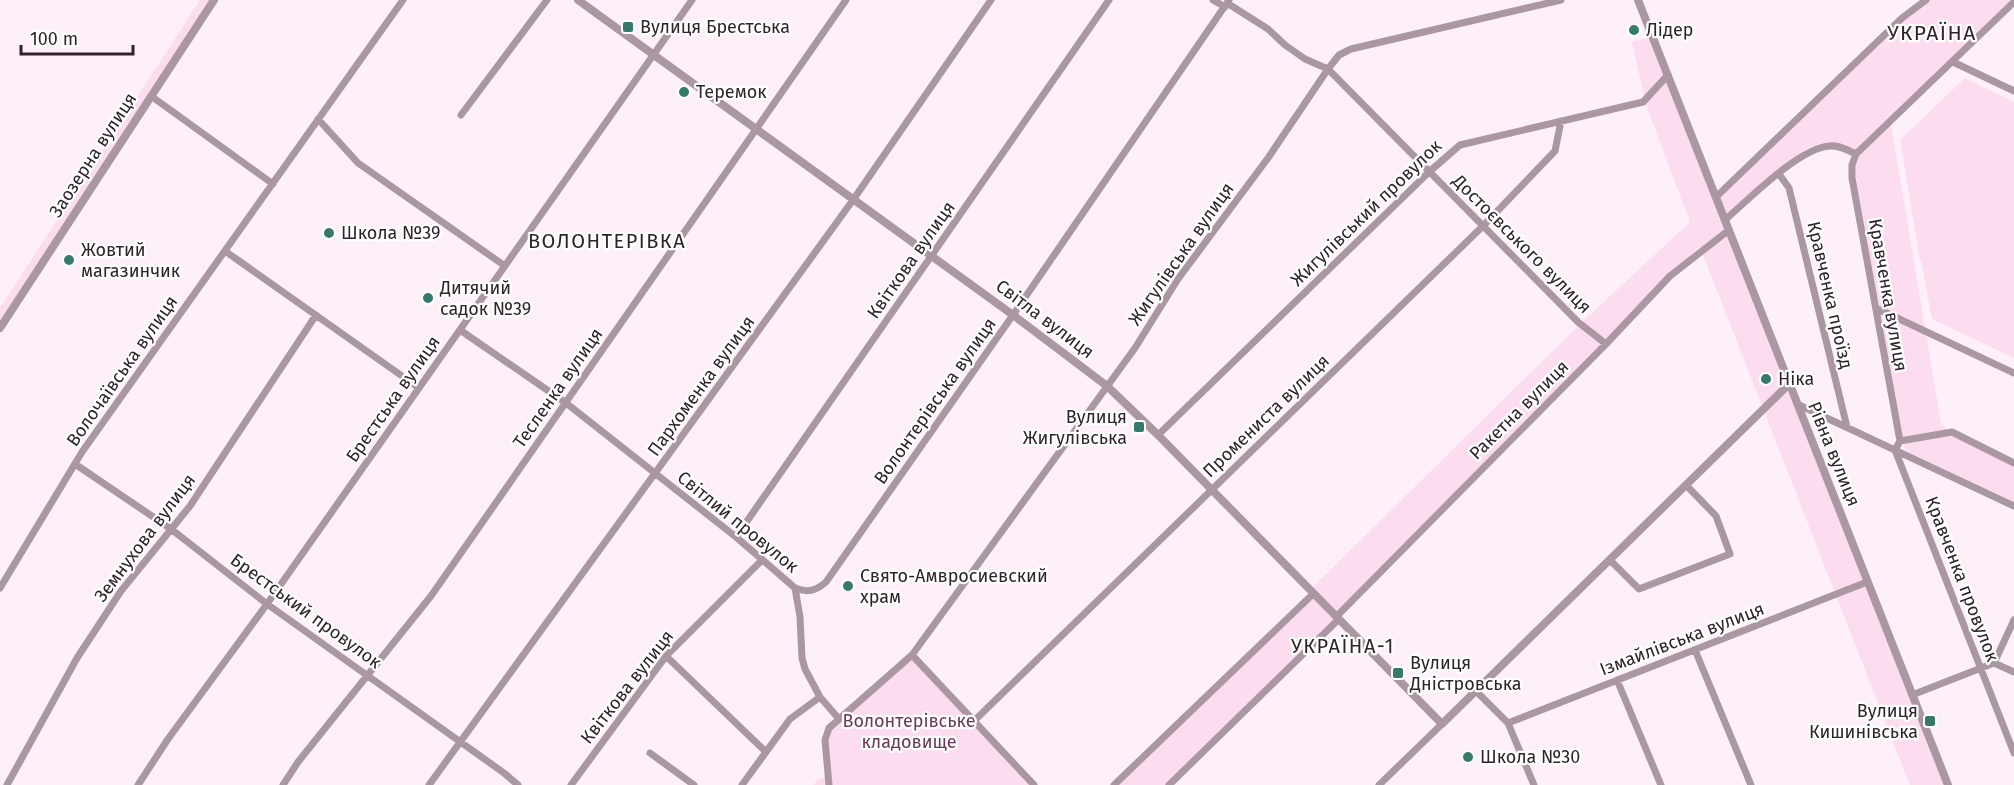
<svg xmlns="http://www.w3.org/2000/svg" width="2014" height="785" viewBox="0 0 2014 785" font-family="'Fira Sans',sans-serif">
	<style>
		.green { fill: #fcdcef }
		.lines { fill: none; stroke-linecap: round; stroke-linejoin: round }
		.minor { stroke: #aa97a2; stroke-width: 7 }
		.tertiary { stroke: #aa97a2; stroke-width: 8 }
		.poi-dot { fill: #367a6e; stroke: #fff; stroke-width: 2 }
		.labels { text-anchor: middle; stroke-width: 4.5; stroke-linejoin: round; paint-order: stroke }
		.poi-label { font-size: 18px; fill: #30232b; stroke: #fff; text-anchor: start }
		.street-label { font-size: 18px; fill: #30232b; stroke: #fff }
		.park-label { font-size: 18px; fill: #6c375b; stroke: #fff }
		.neighbourhood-label { font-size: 20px; letter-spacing: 1.5px; fill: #30232b; stroke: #fff }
		.quarter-label { font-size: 21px; letter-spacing: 1.5px; fill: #30232b; stroke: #fff }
	</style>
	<rect width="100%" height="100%" fill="#fef0f8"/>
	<path class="green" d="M 200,0 L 214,0 L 0,328 L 0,308 Z
		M 1931,0 L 2011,0 L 1890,118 L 1941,423 L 1954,436 L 2014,465 L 2014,503 L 1905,450 L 1856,179 L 1856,165 L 1860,154 C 1847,141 1824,140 1808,148 C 1778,165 1749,196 1723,219 L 1946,785 L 1910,785 L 1700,247 L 1669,274 L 1335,620 L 1166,785 L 1117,785 L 1317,595 L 1311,589 L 1580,324 L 1690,222 L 1645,102 L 1667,78 L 1715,200 L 1903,21 Z
		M 1650,37 L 1665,74 L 1644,97 L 1632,42 Z
		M 1965,78 L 2014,102 L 2014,358 L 1932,319 L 1922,264 L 1919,255 L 1900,140 Z
		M 912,655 L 1034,785 L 813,785 L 818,779 L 829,777 L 825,733 Z"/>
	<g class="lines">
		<path class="minor" d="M 1213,0 L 1225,7
			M 2014,2 L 1856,154 L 1852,165 L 1852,178 L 1900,441 L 1895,450 L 2014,753
			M 1227,3 L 1268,29 L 1285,45 L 1305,59 L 1328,69 L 1578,322 L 1606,344
			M 1953,62 L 2014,91
			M 151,96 L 273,184
			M 461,115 L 547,0
			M 318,119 L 358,163 L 505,266
			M 1779,174 L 1789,188 L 1847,427
			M 1716,197 L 1902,18 L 1926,0
			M 1725,220 C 1748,200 1800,147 1830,146 C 1839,145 1848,150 1856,154
			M 225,251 L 419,388
			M 1876,308 L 2014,373
			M 460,330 L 566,403 L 736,537 L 795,588 C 807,593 816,591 826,582 L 1013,315 L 1229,0
			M 1797,404 L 2014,506
			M 1158,435 L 1429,172 L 1460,145 L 1643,102 L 1668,75
			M 1900,441 L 1952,432 L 2014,463
			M 75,464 L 171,529 L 267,604 L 504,773 L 518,785
			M 736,537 L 1109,0
			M 1610,560 L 1639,589 L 1730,554 L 1716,516 L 1686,485
			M 0,588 L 82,452 L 403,0
			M 795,588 L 800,617 L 802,658 L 805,669 L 820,697 L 839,719
			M 1336,617 L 1606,344 L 1670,276 L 1729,230
			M 1695,650 L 1751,785
			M 912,655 L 1034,785
			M 666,656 L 765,751
			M 1994,663 L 2014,620
			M 1617,680 L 1661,785
			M 1476,691 L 1508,723 L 1534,785
			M 1912,695 L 1994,663 L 2014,672
			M 974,721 L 1483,226 L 1555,151 L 1561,121
			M 1508,723 L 1867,582
			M 650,753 L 694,785
			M 7,785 L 77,658 L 121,591 L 190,506 L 316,315
			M 138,785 L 168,739 L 267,604 L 692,0
			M 283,785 L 298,762 L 431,596 L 846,0
			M 429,785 L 853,200 L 991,0
			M 571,785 L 666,656 L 762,560
			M 742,785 L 790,719 L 820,697
			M 829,785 L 825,740 L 829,728 L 912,655 L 1135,348 L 1178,279 L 1268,158 L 1328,69 L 1339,55 L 1351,49 L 1561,0
			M 1114,785 L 1313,594
			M 1169,785 L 1338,620
			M 1379,785 L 1442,724"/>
		<path class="tertiary" d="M 578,0 L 1013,315 L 1107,386 L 1158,435 L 1442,724 L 1789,384
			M 1638,0 L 1948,785
			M 0,328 L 214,0"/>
	</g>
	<g class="poi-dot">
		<rect x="622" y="21" width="12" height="12" rx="3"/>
		<circle cx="1634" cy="30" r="6"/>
		<circle cx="684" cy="92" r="6"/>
		<circle cx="329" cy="233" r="6"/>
		<circle cx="69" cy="260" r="6"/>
		<circle cx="428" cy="298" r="6"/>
		<circle cx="1766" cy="379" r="6"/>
		<rect x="1133" y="421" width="12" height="12" rx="3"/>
		<circle cx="848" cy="586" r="6"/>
		<rect x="1392" y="667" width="12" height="12" rx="3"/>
		<rect x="1924" y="715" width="12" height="12" rx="3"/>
		<circle cx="1468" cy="757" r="6"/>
	</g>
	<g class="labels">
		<g class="poi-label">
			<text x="640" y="33">Вулиця Брестська</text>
			<text x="1646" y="36">Лідер</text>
			<text x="696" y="98">Теремок</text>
			<text x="341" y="239">Школа №39</text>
			<text x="81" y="256">Жовтий<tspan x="81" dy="21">магазинчик</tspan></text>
			<text x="440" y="294">Дитячий<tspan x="440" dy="21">садок №39</tspan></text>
			<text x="1778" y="385">Ніка</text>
			<text x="1127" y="423" text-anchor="end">Вулиця<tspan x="1127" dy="21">Жигулівська</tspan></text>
			<text x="860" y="582">Свято-Амвросиевский<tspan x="860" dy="21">храм</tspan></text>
			<text x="1410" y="669">Вулиця<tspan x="1410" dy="21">Дністровська</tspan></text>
			<text x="1918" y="717" text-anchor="end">Вулиця<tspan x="1918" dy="21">Кишинівська</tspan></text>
			<text x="1480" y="763">Школа №30</text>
		</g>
		<g class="street-label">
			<text transform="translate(93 155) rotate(-57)" y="6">Заозерна вулиця</text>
			<text transform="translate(1366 213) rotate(-44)" y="6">Жигулівський провулок</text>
			<text transform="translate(1522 244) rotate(45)" y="6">Достоєвського вулиця</text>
			<text transform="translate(1181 254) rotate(-55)" y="6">Жигулівська вулиця</text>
			<text transform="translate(911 260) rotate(-55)" y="6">Квіткова вулиця</text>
			<text transform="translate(1830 295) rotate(77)" y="6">Кравченка проїзд</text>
			<text transform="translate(1888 295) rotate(80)" y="6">Кравченка вулиця</text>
			<text transform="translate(1045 319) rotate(37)" y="6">Світла вулиця</text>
			<text transform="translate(122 371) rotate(-55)" y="6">Волочаївська вулиця</text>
			<text transform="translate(701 386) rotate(-54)" y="6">Пархоменка вулиця</text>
			<text transform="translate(558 388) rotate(-55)" y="6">Тесленка вулиця</text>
			<text transform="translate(393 399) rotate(-55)" y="6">Брестська вулиця</text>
			<text transform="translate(935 401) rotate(-55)" y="6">Волонтерівська вулиця</text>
			<text transform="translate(1519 410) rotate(-45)" y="6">Ракетна вулиця</text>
			<text transform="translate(1266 416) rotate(-44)" y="6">Промениста вулиця</text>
			<text transform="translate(1834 454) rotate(68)" y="6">Рівна вулиця</text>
			<text transform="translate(738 522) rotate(39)" y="6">Світлий провулок</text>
			<text transform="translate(145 538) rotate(-53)" y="6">Земнухова вулиця</text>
			<text transform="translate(1962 579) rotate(69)" y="6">Кравченка провулок</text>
			<text transform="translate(306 611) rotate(36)" y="6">Брестський провулок</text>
			<text transform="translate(1682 639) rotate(-21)" y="6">Ізмайлівська вулиця</text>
			<text transform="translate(627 687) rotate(-52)" y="6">Квіткова вулиця</text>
		</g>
		<g class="park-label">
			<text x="909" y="727">Волонтерівське<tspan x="909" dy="21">кладовище</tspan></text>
		</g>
		<g class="neighbourhood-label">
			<text x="607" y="248">ВОЛОНТЕРІВКА</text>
			<text x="1343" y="653">УКРАЇНА-1</text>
		</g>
		<g class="quarter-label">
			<text x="1932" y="40">УКРАЇНА</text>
		</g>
	</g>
	<path d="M21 45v9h112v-9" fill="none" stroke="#30232b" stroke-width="3"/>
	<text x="30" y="45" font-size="18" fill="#30232b" stroke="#ffffff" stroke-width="4.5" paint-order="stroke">100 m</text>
</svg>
